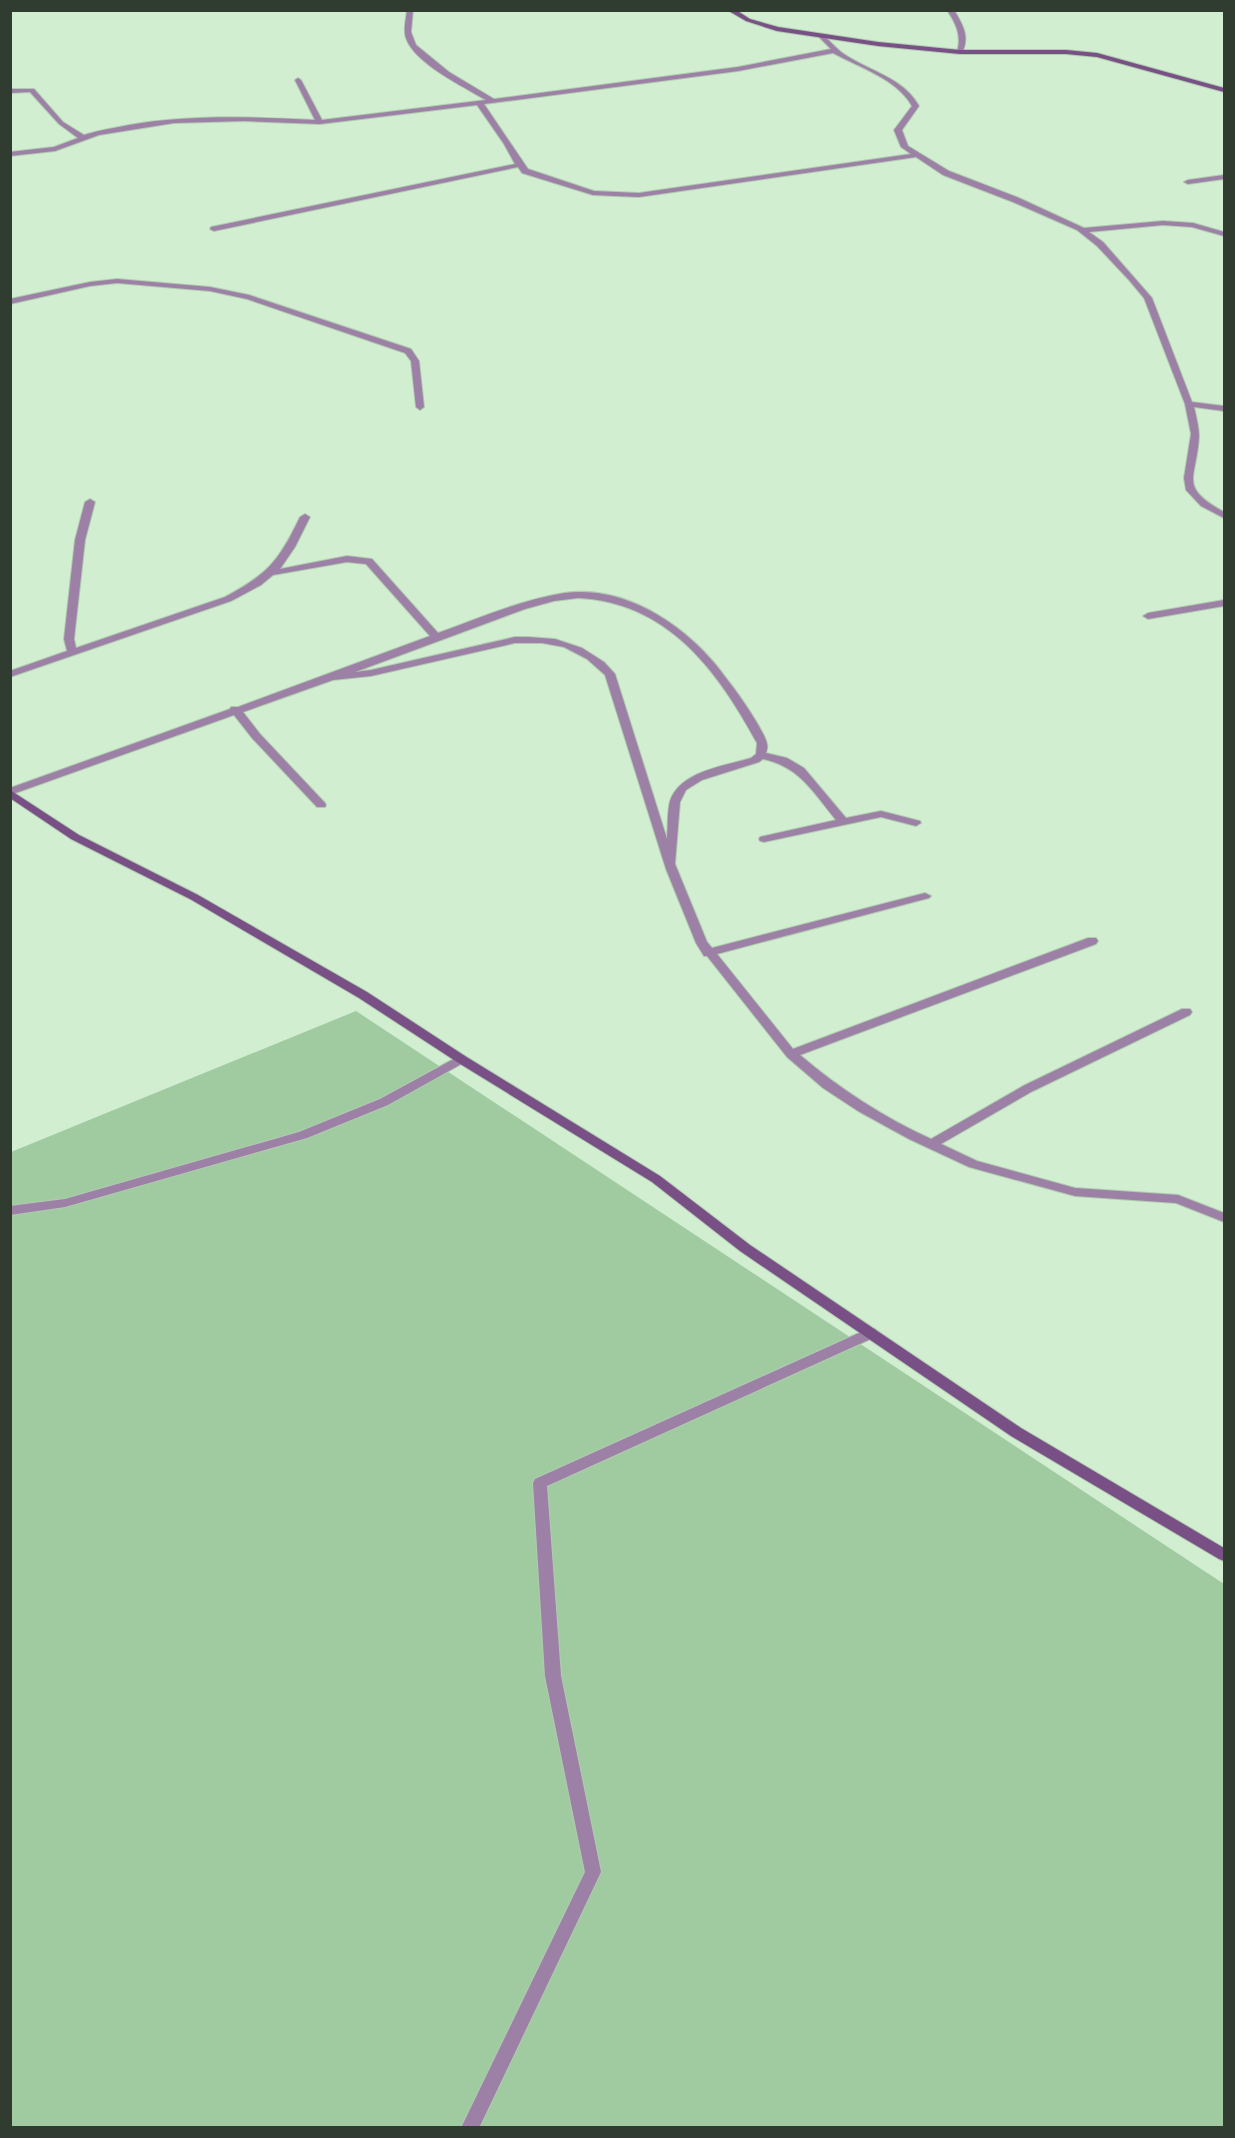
<svg xmlns="http://www.w3.org/2000/svg" width="1235" height="2138" viewBox="0 0 1235 2138" font-family="Cabin,sans-serif">
	<style>
		.green { fill: #a0cba1 }
		.lines { fill: none; stroke-linecap: round; stroke-linejoin: round }
		.lane-casing { stroke: #b1cab1; stroke-width: 2 }
		.street-casing { stroke: #b1cab1; stroke-width: 2 }
		.secondary-casing { stroke: #b1cab1; stroke-width: 2 }
		.lane { fill: #9c80a5; fill-rule: evenodd }
		.street { fill: #9c80a5; fill-rule: evenodd }
		.secondary { fill: #785085; fill-rule: evenodd }
	</style>
	<rect width="100%" height="100%" fill="#d1eed1"/>
	<path class="green" d="M 356,1011 L 1224,1584 L 1224,2127 L 11,2128 L 11,1152 Z"/>
	<g class="lines">
		<defs>
			<path id="lane" d="M 870,1328 L 875,1329 L 877,1333 L 875,1337 L 547,1486 L 561,1676 L 601,1872 L 479,2128 L 461,2128 L 585,1872 L 545,1676 L 533,1483 L 535,1479 Z"/>
			<path id="street" d="M 407,10 L 413,10 L 411,32 L 416,45 L 449,72 L 494,99 L 738,67 L 831,49 L 819,37 L 824,36 C 830,41 836,48 841,52 C 867,71 902,76 919,106 L 902,130 L 908,146 L 949,171 L 1019,198 L 1084,228 L 1163,221 L 1193,223 L 1224,232 L 1224,236 L 1192,227 L 1163,225 L 1089,232 L 1103,242 L 1152,298 L 1192,402 L 1224,406 L 1224,411 L 1194,407 C 1196,416 1199,427 1199,436 C 1197,479 1177,486 1224,512 L 1224,518 L 1201,506 L 1186,490 L 1184,478 L 1191,434 L 1185,404 L 1144,298 L 1129,280 L 1097,246 L 1077,230 L 1013,202 L 943,175 L 916,157 L 639,197 L 593,195 L 522,173 L 518,167 L 214,231 L 210,229 L 211,227 L 515,164 L 504,144 L 477,105 L 320,124 L 244,121 L 174,123 L 99,135 L 55,151 L 10,156 L 10,152 L 54,147 L 78,138 L 59,124 L 30,92 L 10,93 L 10,89 L 34,89 L 63,122 L 84,135 C 99,130 114,128 129,125 C 191,114 253,117 315,120 L 295,80 L 298,78 L 301,80 L 322,120 L 486,100 C 464,87 414,63 406,38 C 403,30 406,19 407,10 ZM 833,53 C 859,67 897,79 912,106 L 894,130 L 901,147 L 911,154 L 639,193 L 594,191 L 528,169 L 484,104 L 738,71 Z
				M 947,10 L 954,10 C 963,25 970,37 962,53 L 957,52 C 962,35 956,24 947,10 Z
				M 1224,175 L 1224,179 L 1188,184 L 1184,182 L 1188,180 Z
				M 117,279 L 210,287 L 249,295 L 411,349 L 419,361 L 424,407 L 420,410 L 416,407 L 411,361 L 405,353 L 247,299 L 210,291 L 117,283 L 90,286 L 10,304 L 10,299 L 90,282 Z
				M 90,499 L 95,502 L 85,540 L 74,639 L 76,648 L 225,597 C 268,574 279,561 300,517 L 305,514 L 310,517 L 295,547 L 280,569 L 347,556 L 372,559 L 438,633 C 479,618 521,600 564,593 C 630,584 694,631 729,682 C 738,693 765,732 767,744 C 768,747 767,750 766,753 L 787,758 L 804,768 L 846,818 L 881,811 L 920,821 L 921,823 L 916,826 L 881,817 L 764,842 L 760,841 L 759,839 L 760,837 L 836,820 C 813,792 800,767 763,759 L 759,762 L 702,780 L 686,790 L 680,802 L 675,864 L 707,942 L 712,948 L 925,893 L 931,896 L 929,898 L 717,954 L 793,1049 L 1088,938 L 1096,938 L 1098,941 L 1096,944 L 800,1055 C 840,1089 883,1117 931,1139 L 1023,1086 L 1182,1009 L 1190,1009 L 1192,1012 L 1190,1015 L 1031,1092 L 941,1144 L 977,1161 L 1075,1188 L 1178,1195 L 1224,1213 L 1224,1222 L 1176,1203 L 1075,1196 L 969,1167 L 909,1139 L 858,1111 L 823,1088 L 787,1057 L 707,956 L 704,956 L 696,943 L 666,869 L 605,675 L 587,659 L 564,647 L 542,643 L 515,643 L 371,676 L 333,680 L 243,712 L 260,734 L 325,803 L 326,805 L 325,807 L 317,807 L 252,738 L 234,715 L 10,795 L 10,788 L 230,709 L 231,707 L 238,707 L 430,636 L 366,564 L 347,562 L 273,575 L 261,585 L 231,601 L 10,677 L 10,671 L 67,651 L 64,639 L 75,540 L 85,502 ZM 578,598 C 668,602 718,671 757,743 L 756,754 L 751,758 C 725,766 680,771 670,801 C 667,812 668,827 667,839 L 615,674 L 604,662 L 582,648 L 555,639 L 528,637 L 515,637 L 371,670 L 355,672 L 525,609 L 554,601 Z
				M 1224,600 L 1224,606 L 1148,619 L 1143,616 L 1148,613 Z
				M 461,1055 L 465,1056 L 467,1059 L 465,1062 L 388,1105 L 307,1138 L 65,1207 L 10,1215 L 10,1206 L 65,1199 L 299,1132 L 380,1099 Z"/>
			<path id="secondary" d="M 727,10 L 736,10 L 750,19 L 778,27 L 878,42 L 960,50 L 1066,50 L 1097,53 L 1224,88 L 1224,92 L 1097,57 L 1066,54 L 960,54 L 878,46 L 777,31 L 746,21 Z
				M 10,790 L 79,835 L 198,895 L 367,992 L 465,1056 L 660,1176 L 750,1245 L 1021,1428 L 1224,1548 L 1224,1561 L 1219,1559 L 1011,1436 L 740,1251 L 652,1182 L 457,1062 L 359,998 L 190,899 L 71,839 L 10,798 Z"/>
		</defs>
		<use href="#lane" class="lane-casing"/>
		<use href="#street" class="street-casing"/>
		<use href="#secondary" class="secondary-casing"/>
		<use href="#lane" class="lane"/>
		<use href="#street" class="street"/>
		<use href="#secondary" class="secondary"/>
	</g>
	<rect width="1235" height="2138" fill="none" stroke="#313c31" stroke-width="24"/>
</svg>
